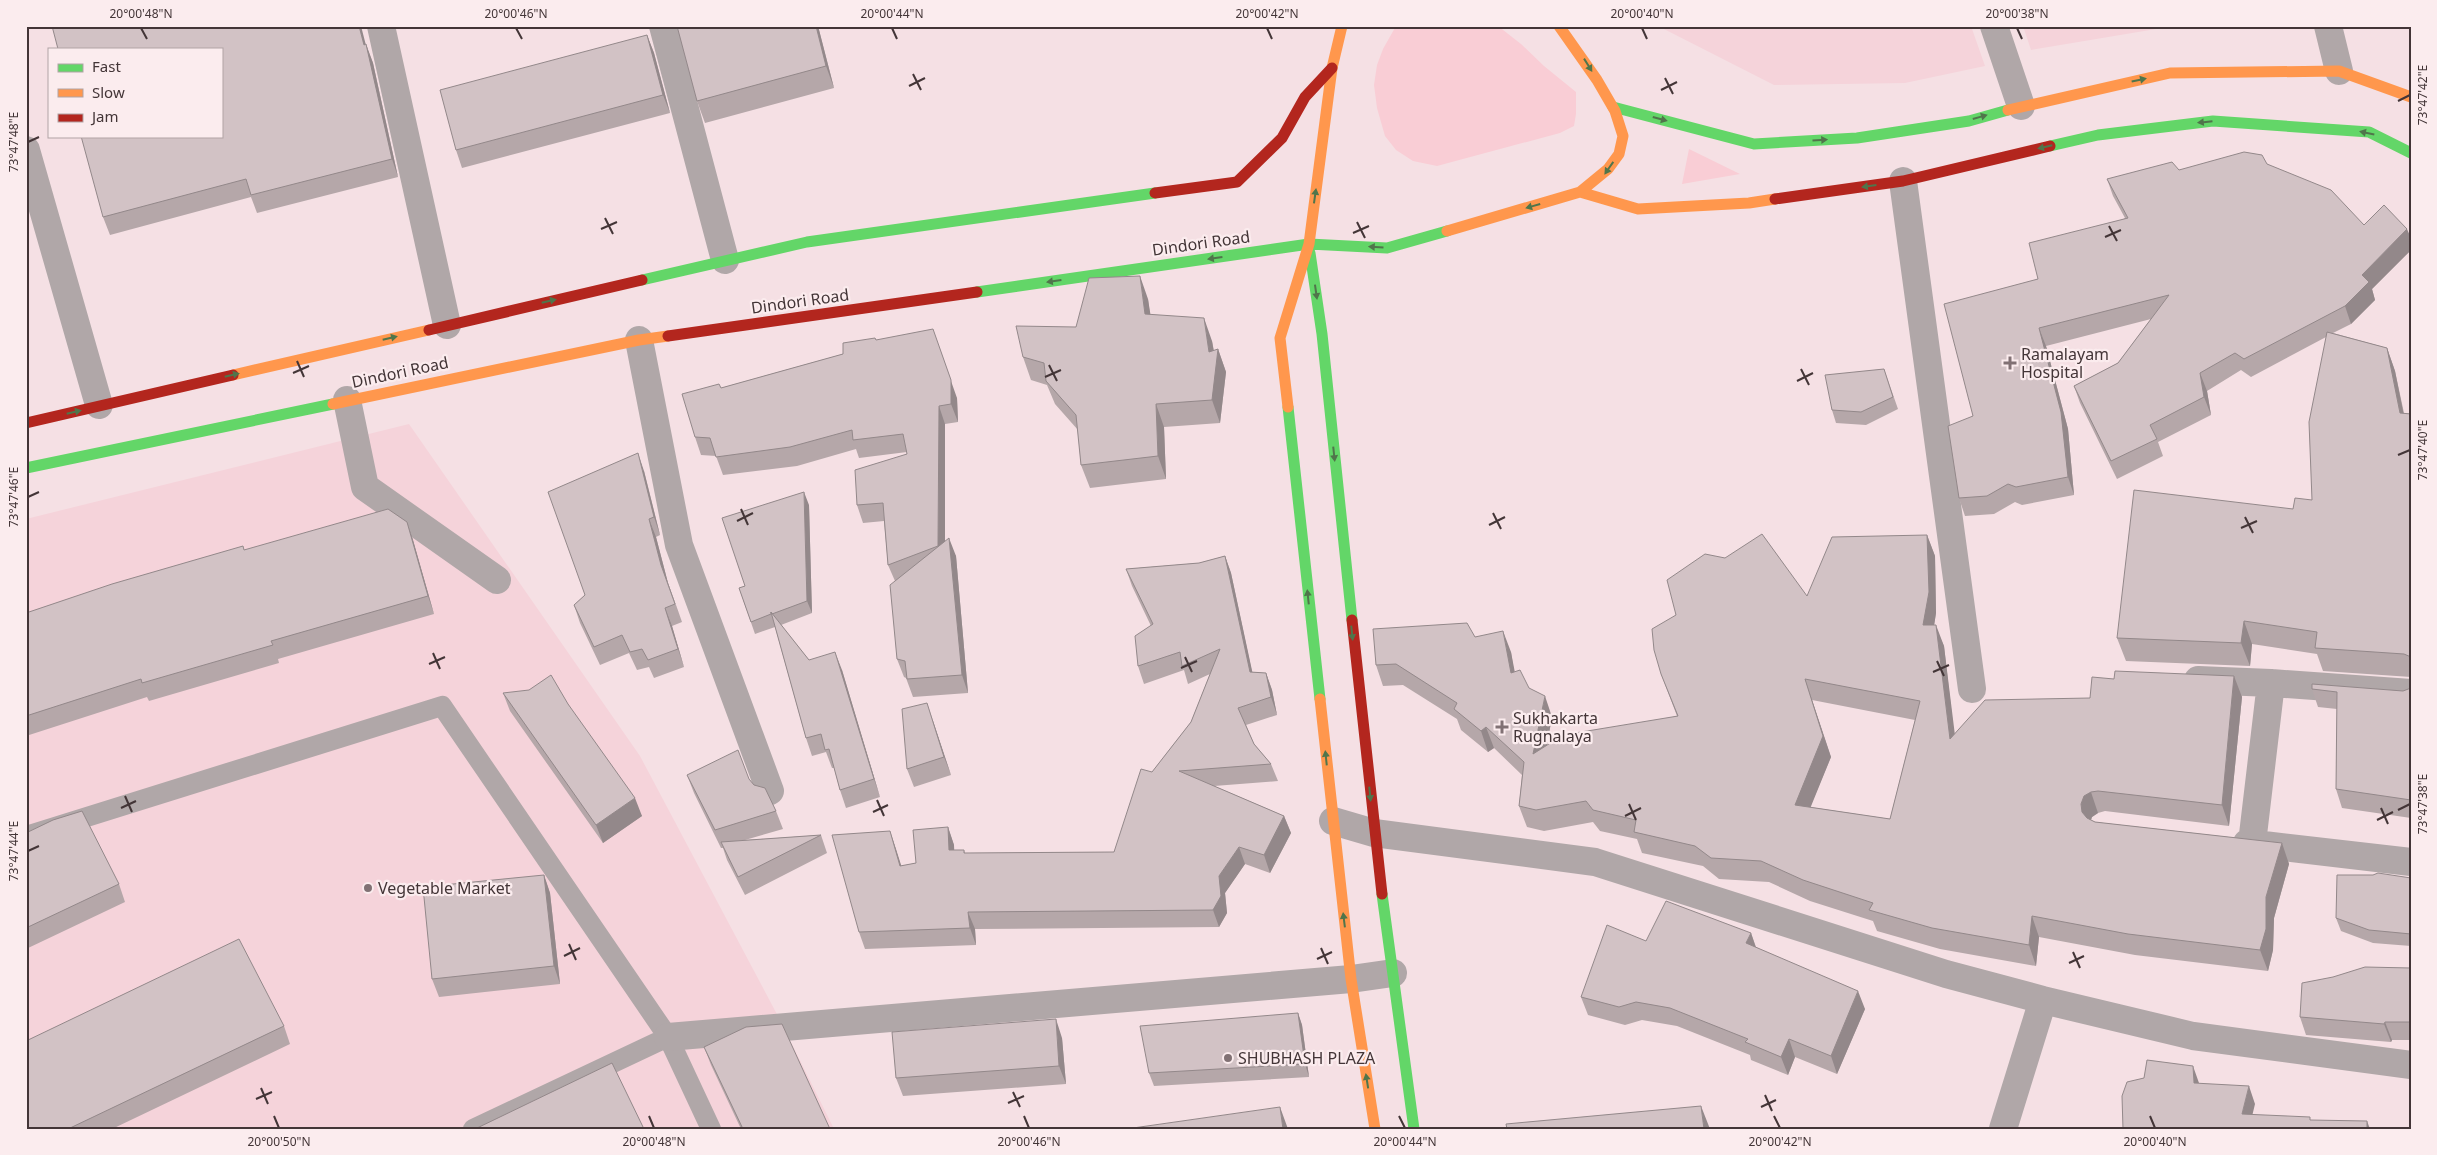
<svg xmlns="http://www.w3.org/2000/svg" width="2437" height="1155" viewBox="0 0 2437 1155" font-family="'Noto Sans',sans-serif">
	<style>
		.built { fill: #f5d3da }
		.green { fill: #f9cdd5 }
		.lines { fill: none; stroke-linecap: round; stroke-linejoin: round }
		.lane { stroke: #b0a7a8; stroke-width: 20 }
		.street { stroke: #b0a7a8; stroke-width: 28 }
		.fast { stroke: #63d668; stroke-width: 11 }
		.slow { stroke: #ff974d; stroke-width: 11 }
		.jam { stroke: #b3261e; stroke-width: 11 }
		.wall { fill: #b5a7a9; fill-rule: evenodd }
		.shaded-wall { fill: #93888a }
		.building { fill: #d2c2c5; stroke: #93888a; fill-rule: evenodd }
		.oneway { fill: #50754b }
		.ticks { fill: none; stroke: #433537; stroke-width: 2 }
		.poi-dot { fill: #817174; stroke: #fbecee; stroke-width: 2 }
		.labels { text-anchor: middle; stroke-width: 4.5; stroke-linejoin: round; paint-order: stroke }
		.street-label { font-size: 16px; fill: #433537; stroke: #fbecee }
		.poi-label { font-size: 16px; fill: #433537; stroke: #fbecee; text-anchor: start }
		.neatline { fill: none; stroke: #433537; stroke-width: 2 }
		.ticks-label { font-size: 12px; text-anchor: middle; fill: #433537 }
	</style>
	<rect width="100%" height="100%" fill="#f5e0e4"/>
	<path class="built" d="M 1658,26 L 1971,26 L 1985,66 L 1905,83 L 1774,85 Z
		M 2023,26 L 2174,26 L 2031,50 Z
		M 409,424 L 640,756 L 780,1020 L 834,1129 L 26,1129 L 26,519 Z"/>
	<path class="green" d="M 1396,26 L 1498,26 L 1521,44 L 1544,66 L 1576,92 L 1576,114 L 1574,126 L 1560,133 L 1437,166 L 1413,161 L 1396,150 L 1385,136 L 1377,108 L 1374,85 L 1377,65 L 1383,49 Z
		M 1689,149 L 1740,174 L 1682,184 Z"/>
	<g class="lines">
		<path class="lane" d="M 26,836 L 442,706 L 668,1037 L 711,1129
			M 473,1129 L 668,1037"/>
		<path class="street" d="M 381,26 L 447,325
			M 663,26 L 725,260
			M 1994,26 L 2021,106
			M 2328,26 L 2339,71
			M 26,150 L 99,405
			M 1903,181 L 1972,689
			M 639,340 L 679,545 L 770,791
			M 347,400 L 365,487 L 497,580
			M 2198,680 L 2271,683 L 2411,693
			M 1333,821 L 1374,833 L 1595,862 L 1946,974 L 2043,1000 L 2193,1036 L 2411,1065
			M 2247,843 L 2411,862
			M 2252,843 L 2271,683
			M 668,1037 L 1351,979 L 1393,973
			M 2003,1129 L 2043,1000"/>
		<path class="fast" d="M 1613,107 L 1754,144 L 1857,138 L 1969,121 L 2008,110
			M 2050,146 L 2098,135 L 2213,121 L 2369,132 L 2411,153
			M 1310,253 L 1322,334 L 1352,620
			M 642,280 L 807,242 L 1155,193
			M 977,292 L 1309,244 L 1387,248 L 1447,231
			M 1288,407 L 1320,699
			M 26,468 L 333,404
			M 1382,894 L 1414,1129"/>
		<path class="slow" d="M 2008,110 L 2170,73 L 2339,71 L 2411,97
			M 1580,192 L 1638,209 L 1749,203 L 1775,199
			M 1447,231 L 1580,192 L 1608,169 L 1619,154 L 1623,136 L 1615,111 L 1597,80 L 1559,26
			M 233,375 L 429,330
			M 333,404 L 639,340 L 668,336
			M 1288,407 L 1280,338 L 1309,244 L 1332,68 L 1342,26
			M 1320,699 L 1351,979 L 1375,1129"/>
		<path class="jam" d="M 1155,193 L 1237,182 L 1282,138 L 1305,97 L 1332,68
			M 1775,199 L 1903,181 L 2050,146
			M 429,330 L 642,280
			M 668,336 L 977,292
			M 26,423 L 233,375
			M 1352,620 L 1382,894"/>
	</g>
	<path class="wall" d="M 818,26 L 834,88 L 705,123 L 697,101 Z
		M 647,35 L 654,53 L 670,113 L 462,168 L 456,150 Z
		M 366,45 L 373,63 L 398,177 L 257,213 L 251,197 L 110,235 L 103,217 Z
		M 2267,164 L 2364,225 L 2411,238 L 2411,250 L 2372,289 L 2375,300 L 2351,324 L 2333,333 L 2387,348 L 2395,371 L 2404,413 L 2411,414 L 2411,677 L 2323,671 L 2317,654 L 2252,644 L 2250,666 L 2126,661 L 2117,638 L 2293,509 L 2312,500 L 2326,337 L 2251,377 L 2241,370 L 2207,391 L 2211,415 L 2158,442 L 2163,456 L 2117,479 L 2080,403 L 2074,386 L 2118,363 L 2151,319 L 2046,346 L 2068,429 L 2074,495 L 2022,505 L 2015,502 L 1994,514 L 1965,516 L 1959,498 L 1973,416 L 2038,279 L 2125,218 L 2113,196 L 2107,179 L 2179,170 Z
		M 1148,299 L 1150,315 L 1212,341 L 1214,351 L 1218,349 L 1226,372 L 1220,423 L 1164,427 L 1166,479 L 1090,488 L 1081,465 L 1078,430 L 1055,404 L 1047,385 L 1031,380 L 1023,357 L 1076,327 Z
		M 875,338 L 876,340 L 957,398 L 958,422 L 945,424 L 945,542 L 956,556 L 968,693 L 913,697 L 906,678 L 904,677 L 897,659 L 895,581 L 888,565 L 884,521 L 863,523 L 857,505 L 907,454 L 907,452 L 859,458 L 856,449 L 797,466 L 723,475 L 716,456 L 701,455 L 695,437 L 721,388 L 843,354 Z
		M 1884,369 L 1898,409 L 1866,425 L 1836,423 L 1832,410 Z
		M 644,471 L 660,535 L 656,537 L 668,583 L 682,622 L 672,626 L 684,667 L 654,678 L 649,667 L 637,670 L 629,653 L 600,665 L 580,623 L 574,605 L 585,595 Z
		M 809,505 L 812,613 L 781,625 L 809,660 L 842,670 L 880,797 L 846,808 L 840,790 L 834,768 L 832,768 L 826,752 L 812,756 L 806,738 L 775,627 L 755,634 L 739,588 L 745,586 Z
		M 407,522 L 413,540 L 434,614 L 278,659 L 279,663 L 149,701 L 147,697 L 26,736 L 26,613 L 244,550 Z
		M 1927,535 L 1935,556 L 1936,613 L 1934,625 L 1944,646 L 1954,734 L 2090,698 L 2114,679 L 2234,676 L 2242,697 L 2229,826 L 2105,811 L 2098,813 L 2092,817 L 2091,820 L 2095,822 L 2282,843 L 2289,864 L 2274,918 L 2273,950 L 2268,971 L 2135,955 L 2039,937 L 2036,966 L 1940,949 L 1877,931 L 1873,921 L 1810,901 L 1769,882 L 1719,879 L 1703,866 L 1642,853 L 1637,839 L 1600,831 L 1593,822 L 1544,831 L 1527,827 L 1519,806 L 1522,775 L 1494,748 L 1488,752 L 1461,730 L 1457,719 L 1403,685 L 1383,686 L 1376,665 L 1475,637 L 1511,652 L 1514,672 L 1552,717 L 1547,746 L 1677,716 L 1661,674 L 1807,596 ZM 1812,700 L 1915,720 L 1890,819 L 1810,807 L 1831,757 Z
		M 1225,556 L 1231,573 L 1252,672 L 1266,673 L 1272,690 L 1277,715 L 1246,725 L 1254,744 L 1271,764 L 1278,781 L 1214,786 L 1284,816 L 1291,833 L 1270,873 L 1245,864 L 1225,893 L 1227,913 L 1219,927 L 975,929 L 976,945 L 865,949 L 859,932 L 890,831 L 901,866 L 916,863 L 948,827 L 954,845 L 954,850 L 964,850 L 965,853 L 1114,852 L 1152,772 L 1191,722 L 1210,674 L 1188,684 L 1184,670 L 1144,684 L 1138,666 L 1151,626 L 1132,586 L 1126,569 L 1199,563 Z
		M 2411,688 L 2411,818 L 2342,808 L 2336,789 L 2337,709 L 2318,707 L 2312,689 L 2403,691 Z
		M 503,693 L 568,704 L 642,816 L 603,843 L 510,711 Z
		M 933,721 L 951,775 L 914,787 L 907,769 Z
		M 687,775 L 749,779 L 776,811 L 783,829 L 745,840 L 821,835 L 827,853 L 745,895 L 727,860 L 723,848 L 721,848 L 694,793 Z
		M 26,833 L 119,884 L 125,902 L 26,949 Z
		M 544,875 L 550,893 L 560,984 L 439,997 L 432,979 Z
		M 2411,878 L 2411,946 L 2373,943 L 2341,931 L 2336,918 Z
		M 1751,933 L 1756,947 L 1865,1009 L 1837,1074 L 1795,1057 L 1788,1075 L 1751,1060 L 1750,1055 L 1677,1026 L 1642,1020 L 1625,1025 L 1588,1015 L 1581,997 L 1646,941 Z
		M 2411,968 L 2411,1040 L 2392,1040 L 2391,1042 L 2306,1035 L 2300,1017 Z
		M 1298,1013 L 1302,1025 L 1309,1077 L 1154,1086 L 1149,1073 Z
		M 284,1026 L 290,1044 L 112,1129 L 26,1129 Z
		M 1062,1038 L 1066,1084 L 903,1096 L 896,1078 Z
		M 704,1047 L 830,1129 L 741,1129 L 711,1065 Z"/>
	<path class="shaded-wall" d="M 359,26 L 361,26 L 370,61 L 366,44 L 373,63 L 398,177 L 392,159 Z
		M 816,26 L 818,26 L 834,88 L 826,66 Z
		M 647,35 L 654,53 L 670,113 L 663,95 Z
		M 2407,229 L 2411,238 L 2411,250 L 2372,289 L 2375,300 L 2351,324 L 2345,306 L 2362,275 Z
		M 1140,276 L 1148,299 L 1154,337 L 1145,314 Z
		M 1204,318 L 1212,341 L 1216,365 L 1218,349 L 1226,372 L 1220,423 L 1212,400 L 1209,352 Z
		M 2039,328 L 2046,346 L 2068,429 L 2074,495 L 2068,477 Z
		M 939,347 L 957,398 L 958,422 L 951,404 Z
		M 2387,348 L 2395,371 L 2408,436 L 2400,413 Z
		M 2200,373 L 2207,391 L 2211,415 L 2204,397 Z
		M 1156,404 L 1164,427 L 1166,479 L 1158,456 Z
		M 939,406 L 945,424 L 945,564 L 938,546 Z
		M 638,453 L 644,471 L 660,535 L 654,517 Z
		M 804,492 L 809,505 L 812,613 L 807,601 Z
		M 649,519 L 656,537 L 668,583 L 682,622 L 661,565 Z
		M 407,522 L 413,540 L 434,614 L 428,596 Z
		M 1927,535 L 1935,556 L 1936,613 L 1931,646 L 1923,625 Z
		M 949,538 L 956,556 L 968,693 L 962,675 Z
		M 1225,556 L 1231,573 L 1256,689 L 1250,672 Z
		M 665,608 L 672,626 L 684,667 L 678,649 Z
		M 2244,621 L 2252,644 L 2250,666 L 2241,643 Z
		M 1936,625 L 1944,646 L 1958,760 L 1950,739 Z
		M 1503,631 L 1511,652 L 1519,694 L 1511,673 Z
		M 835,652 L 842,670 L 880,797 L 874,779 Z
		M 1266,673 L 1272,690 L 1277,715 L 1271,697 Z
		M 2234,676 L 2242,697 L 2229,826 L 2222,805 Z
		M 1805,679 L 1831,757 L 1803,826 L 1795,805 Z
		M 1545,696 L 1552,717 L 1541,775 L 1533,754 Z
		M 927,703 L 951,775 L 944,757 Z
		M 1486,727 L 1494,748 L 1488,752 L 1481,731 Z
		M 2091,792 L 2098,813 L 2092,817 L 2089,825 L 2082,812 L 2081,804 L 2084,796 Z
		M 635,798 L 642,816 L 603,843 L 596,825 Z
		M 1284,816 L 1291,833 L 1270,873 L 1264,855 Z
		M 948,827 L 954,845 L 955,868 L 949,850 Z
		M 890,831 L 896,849 L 907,884 L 900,866 Z
		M 2282,843 L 2289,864 L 2274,918 L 2273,950 L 2268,971 L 2260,950 L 2266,897 Z
		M 1239,847 L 1245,864 L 1225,893 L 1227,913 L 1219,927 L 1213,910 L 1219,876 Z
		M 544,875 L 550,893 L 560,984 L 554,966 Z
		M 968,912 L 975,929 L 976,945 L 970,928 Z
		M 2032,916 L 2039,937 L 2036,966 L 2029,945 Z
		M 1751,933 L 1757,951 L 1746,943 Z
		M 1858,991 L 1865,1009 L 1837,1074 L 1831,1056 Z
		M 1298,1013 L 1302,1025 L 1309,1077 L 1305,1064 Z
		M 1056,1019 L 1062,1038 L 1066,1084 L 1059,1066 Z
		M 2385,1022 L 2392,1040 L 2391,1042 L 2384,1024 Z
		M 1789,1039 L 1795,1057 L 1788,1075 L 1781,1057 Z
		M 2193,1066 L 2199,1083 L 2194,1083 Z
		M 2249,1086 L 2255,1104 L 2249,1129 L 2242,1114 Z
		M 1701,1106 L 1710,1129 L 1704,1129 Z
		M 1280,1107 L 1288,1129 L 1283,1129 Z
		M 2367,1121 L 2370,1129 L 2367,1129 Z"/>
	<path class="building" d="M 52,26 L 359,26 L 364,45 L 366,44 L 392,159 L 251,195 L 246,179 L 103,217 L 81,136 L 221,136 L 221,49 L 58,49 Z
		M 677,26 L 816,26 L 826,66 L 697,101 Z
		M 647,35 L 663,95 L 456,150 L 440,90 Z
		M 2244,152 L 2262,155 L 2267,164 L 2331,190 L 2364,225 L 2384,205 L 2407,229 L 2362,275 L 2369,282 L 2345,306 L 2244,359 L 2235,353 L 2200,373 L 2204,397 L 2150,425 L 2157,439 L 2111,461 L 2074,386 L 2118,363 L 2169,295 L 2039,328 L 2061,412 L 2068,477 L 2016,487 L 2008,484 L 1987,496 L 1959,498 L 1948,426 L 1973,416 L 1944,304 L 2038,279 L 2029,243 L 2128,218 L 2107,179 L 2172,162 L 2179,170 Z
		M 1140,276 L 1145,314 L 1204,318 L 1209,352 L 1218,349 L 1212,400 L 1156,404 L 1158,456 L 1081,465 L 1076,415 L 1046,381 L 1044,363 L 1023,357 L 1016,326 L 1076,327 L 1089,278 Z
		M 933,329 L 951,380 L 951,404 L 939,406 L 938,546 L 888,565 L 883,503 L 857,505 L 855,470 L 907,454 L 903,434 L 853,440 L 852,430 L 790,447 L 716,457 L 710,438 L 695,437 L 682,394 L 719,384 L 721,388 L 843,354 L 843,343 L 875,338 L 876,340 Z
		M 2327,332 L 2387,348 L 2400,413 L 2411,414 L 2411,657 L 2404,654 L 2315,648 L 2317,632 L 2244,621 L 2241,643 L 2117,638 L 2134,490 L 2293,509 L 2295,498 L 2312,500 L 2309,422 Z
		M 1884,369 L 1893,397 L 1861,412 L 1832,410 L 1825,375 Z
		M 638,453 L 654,517 L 649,519 L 661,565 L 675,604 L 665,608 L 678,649 L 648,660 L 642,649 L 630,652 L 622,635 L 594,647 L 574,605 L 585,595 L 548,492 Z
		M 804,492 L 807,601 L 772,614 L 771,612 L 771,614 L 751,622 L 739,588 L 745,586 L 722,518 Z
		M 388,509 L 407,522 L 428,596 L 271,641 L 273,645 L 142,683 L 141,679 L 26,716 L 26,613 L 112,584 L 243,546 L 244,550 Z
		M 1762,534 L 1807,596 L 1832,537 L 1927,535 L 1929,592 L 1923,625 L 1936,625 L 1950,739 L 1985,700 L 2090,698 L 2092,677 L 2114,679 L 2115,671 L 2234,676 L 2222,805 L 2098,791 L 2091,792 L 2084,796 L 2081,804 L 2082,812 L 2087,818 L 2095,822 L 2282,843 L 2266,897 L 2266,929 L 2260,950 L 2128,934 L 2032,916 L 2029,945 L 1932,928 L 1869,910 L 1873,903 L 1803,880 L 1761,861 L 1711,858 L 1695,846 L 1634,832 L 1636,820 L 1593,810 L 1586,801 L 1536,810 L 1519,806 L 1524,762 L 1486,727 L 1481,731 L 1454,709 L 1457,703 L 1396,664 L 1376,665 L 1373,629 L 1467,623 L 1475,637 L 1503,631 L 1511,673 L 1520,670 L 1529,688 L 1545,696 L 1533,754 L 1563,735 L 1678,716 L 1661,674 L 1654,650 L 1652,629 L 1676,615 L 1667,580 L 1705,554 L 1725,558 ZM 1805,679 L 1920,701 L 1890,819 L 1795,805 L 1823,736 Z
		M 949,538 L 962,675 L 907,679 L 905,661 L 897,659 L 890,585 Z
		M 1225,556 L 1250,672 L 1266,673 L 1271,697 L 1238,708 L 1254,744 L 1271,764 L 1179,771 L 1284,816 L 1264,855 L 1239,847 L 1219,876 L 1221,896 L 1213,910 L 968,912 L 970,928 L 859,932 L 832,835 L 890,831 L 900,866 L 916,863 L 913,830 L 948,827 L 949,850 L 964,850 L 964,853 L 1114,852 L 1141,769 L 1152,772 L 1191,722 L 1220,649 L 1182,666 L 1180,652 L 1138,666 L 1135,636 L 1153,624 L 1126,569 L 1199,563 Z
		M 771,612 L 809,660 L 835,652 L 874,779 L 840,790 L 829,749 L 825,750 L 821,734 L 806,738 Z
		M 551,675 L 568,704 L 635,798 L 596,825 L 503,693 L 529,690 Z
		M 2312,684 L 2403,691 L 2411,688 L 2411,800 L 2336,789 L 2337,692 L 2312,689 Z
		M 927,703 L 944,757 L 907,769 L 902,709 Z
		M 738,750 L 749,779 L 754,785 L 765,788 L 776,811 L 715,830 L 687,775 Z
		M 82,811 L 119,884 L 26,928 L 26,833 L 53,820 Z
		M 821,835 L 738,877 L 721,842 Z
		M 2378,873 L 2411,878 L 2411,934 L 2369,930 L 2336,918 L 2337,875 L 2373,875 Z
		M 544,875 L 554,966 L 432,979 L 423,887 Z
		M 1666,901 L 1751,933 L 1746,943 L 1858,991 L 1831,1056 L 1789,1039 L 1781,1057 L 1745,1042 L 1748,1039 L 1670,1008 L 1636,1002 L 1619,1007 L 1581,997 L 1607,925 L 1646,941 Z
		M 239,939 L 284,1026 L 68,1129 L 26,1129 L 26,1041 Z
		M 2365,967 L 2411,968 L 2411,1022 L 2385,1022 L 2384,1024 L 2300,1017 L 2302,983 L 2333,977 Z
		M 1298,1013 L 1305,1064 L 1149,1073 L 1140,1026 Z
		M 1056,1019 L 1059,1066 L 896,1078 L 892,1032 Z
		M 782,1024 L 830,1129 L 743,1129 L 704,1047 L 746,1027 Z
		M 2147,1060 L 2193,1066 L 2194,1083 L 2249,1086 L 2242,1114 L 2310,1117 L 2310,1120 L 2367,1121 L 2367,1129 L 2123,1129 L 2122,1096 L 2127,1082 L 2144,1078 Z
		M 612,1063 L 644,1129 L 475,1129 Z
		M 1701,1106 L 1704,1129 L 1507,1129 L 1506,1124 Z
		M 1280,1107 L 1283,1129 L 1126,1129 Z"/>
	<defs><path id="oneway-solid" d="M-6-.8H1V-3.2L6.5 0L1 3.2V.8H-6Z" transform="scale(1.25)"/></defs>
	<g class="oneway">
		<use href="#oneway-solid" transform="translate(1588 65) rotate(58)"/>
		<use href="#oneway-solid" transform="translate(2139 80) rotate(-12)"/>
		<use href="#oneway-solid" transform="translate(1980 117) rotate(-16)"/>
		<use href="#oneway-solid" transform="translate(1660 119) rotate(15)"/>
		<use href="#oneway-solid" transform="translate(2205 122) rotate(174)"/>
		<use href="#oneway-solid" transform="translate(2367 133) rotate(-168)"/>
		<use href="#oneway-solid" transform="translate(1820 140) rotate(-3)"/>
		<use href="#oneway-solid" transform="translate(2045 147) rotate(167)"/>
		<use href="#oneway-solid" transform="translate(1609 168) rotate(125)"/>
		<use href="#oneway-solid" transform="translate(1869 186) rotate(172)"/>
		<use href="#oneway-solid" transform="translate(1315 196) rotate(-82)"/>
		<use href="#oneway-solid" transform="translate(1533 206) rotate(164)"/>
		<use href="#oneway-solid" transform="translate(1376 247) rotate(-177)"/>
		<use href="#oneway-solid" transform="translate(1215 258) rotate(172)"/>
		<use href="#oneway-solid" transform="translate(1054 281) rotate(172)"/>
		<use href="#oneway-solid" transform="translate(1316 292) rotate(82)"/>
		<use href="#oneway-solid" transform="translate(549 301) rotate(-13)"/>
		<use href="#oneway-solid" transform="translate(390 338) rotate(-13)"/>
		<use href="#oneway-solid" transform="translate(232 375) rotate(-13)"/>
		<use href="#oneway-solid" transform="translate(74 412) rotate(-13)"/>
		<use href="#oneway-solid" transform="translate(1334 454) rotate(84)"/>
		<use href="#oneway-solid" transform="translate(1308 597) rotate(-96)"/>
		<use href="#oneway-solid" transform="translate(1352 633) rotate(84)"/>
		<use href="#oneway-solid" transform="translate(1326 758) rotate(-96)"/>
		<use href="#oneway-solid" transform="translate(1370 794) rotate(84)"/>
		<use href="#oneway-solid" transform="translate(1344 920) rotate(-97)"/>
		<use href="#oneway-solid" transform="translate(1367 1081) rotate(-99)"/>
	</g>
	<path class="ticks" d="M 141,28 L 147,39M 516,28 L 522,39M 892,28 L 897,39M 1267,28 L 1272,39M 1642,28 L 1647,39M 2017,28 L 2022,39M 913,74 L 921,90M 1665,78 L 1673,94M 909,86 L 925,78M 1661,90 L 1677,82M 2398,101 L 2410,95M 28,142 L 39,137M 605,218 L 613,234M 1357,222 L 1365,238M 2109,226 L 2117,241M 601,229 L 617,222M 1353,233 L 1369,226M 2105,237 L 2121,230M 297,361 L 304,377M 1049,365 L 1057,381M 1801,369 L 1809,385M 293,373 L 309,366M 1045,377 L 1061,370M 1797,381 L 1813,373M 2398,455 L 2410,450M 28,497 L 39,492M 741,509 L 748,525M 1493,513 L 1501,529M 2245,517 L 2253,533M 737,521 L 753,513M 1489,525 L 1505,517M 2241,528 L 2257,521M 433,653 L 440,669M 1185,657 L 1192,672M 1937,661 L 1944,676M 429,664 L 445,657M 1181,668 L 1197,661M 1933,672 L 1949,665M 125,796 L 132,812M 877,800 L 884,816M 1629,804 L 1636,820M 121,808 L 136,801M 2381,808 L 2388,824M 2398,810 L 2410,804M 873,812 L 888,805M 1625,816 L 1641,808M 2377,820 L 2393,812M 28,851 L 39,846M 569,944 L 576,960M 1321,948 L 1328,964M 2073,952 L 2080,968M 564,956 L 580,948M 1317,959 L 1332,952M 2069,963 L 2084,956M 261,1088 L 268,1104M 1013,1092 L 1020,1107M 1765,1095 L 1772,1111M 256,1099 L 272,1092M 1008,1103 L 1024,1096M 1761,1107 L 1776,1100M 274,1116 L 279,1128M 649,1116 L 654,1128M 1024,1116 L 1029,1128M 1399,1116 L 1405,1128M 1774,1116 L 1780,1128M 2150,1116 L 2155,1128"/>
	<g class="poi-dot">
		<path d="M2007.5 355.5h5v5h5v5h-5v5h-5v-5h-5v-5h5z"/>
		<path d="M1499.5 719.5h5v5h5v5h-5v5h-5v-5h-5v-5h5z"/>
		<circle cx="368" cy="888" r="5"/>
		<circle cx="1228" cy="1058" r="5"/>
	</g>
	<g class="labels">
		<g class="street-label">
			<text transform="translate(1201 243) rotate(-8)" y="6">Dindori Road</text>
			<text transform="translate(800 301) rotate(-8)" y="6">Dindori Road</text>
			<text transform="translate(400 372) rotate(-12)" y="6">Dindori Road</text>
		</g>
		<g class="poi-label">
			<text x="2021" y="360">Ramalayam<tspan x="2021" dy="18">Hospital</tspan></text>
			<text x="1513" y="724">Sukhakarta<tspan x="1513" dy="18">Rugnalaya</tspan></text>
			<text x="378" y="894">Vegetable Market</text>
			<text x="1238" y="1064">SHUBHASH PLAZA</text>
		</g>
	</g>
	<rect width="2437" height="1155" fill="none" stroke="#fbecee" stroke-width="55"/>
	<rect x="48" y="48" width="175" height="90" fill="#fbecee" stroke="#b1a3a5"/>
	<rect x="58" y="64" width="25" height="8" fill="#63d668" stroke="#b1a3a5"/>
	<text x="92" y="72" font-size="15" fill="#433537">Fast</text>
	<rect x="58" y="89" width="25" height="8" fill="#ff974d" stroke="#b1a3a5"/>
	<text x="92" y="98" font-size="15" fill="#433537">Slow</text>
	<rect x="58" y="114" width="25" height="8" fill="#b3261e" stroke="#b1a3a5"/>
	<text x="92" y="122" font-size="15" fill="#433537">Jam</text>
	<rect x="28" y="28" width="2382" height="1100" class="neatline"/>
	<g class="ticks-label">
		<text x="141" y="18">20°00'48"N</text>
		<text x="516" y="18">20°00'46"N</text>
		<text x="892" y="18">20°00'44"N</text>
		<text x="1267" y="18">20°00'42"N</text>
		<text x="1642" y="18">20°00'40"N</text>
		<text x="2017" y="18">20°00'38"N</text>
		<text transform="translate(2423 95) rotate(-90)" y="4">73°47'42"E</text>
		<text transform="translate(14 142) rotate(-90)" y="4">73°47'48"E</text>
		<text transform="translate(2423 450) rotate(-90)" y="4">73°47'40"E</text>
		<text transform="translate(14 497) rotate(-90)" y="4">73°47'46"E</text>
		<text transform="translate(2423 804) rotate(-90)" y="4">73°47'38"E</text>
		<text transform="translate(14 851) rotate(-90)" y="4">73°47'44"E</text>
		<text x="279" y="1146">20°00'50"N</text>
		<text x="654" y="1146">20°00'48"N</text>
		<text x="1029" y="1146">20°00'46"N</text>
		<text x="1405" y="1146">20°00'44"N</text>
		<text x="1780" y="1146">20°00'42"N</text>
		<text x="2155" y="1146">20°00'40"N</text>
	</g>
</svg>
